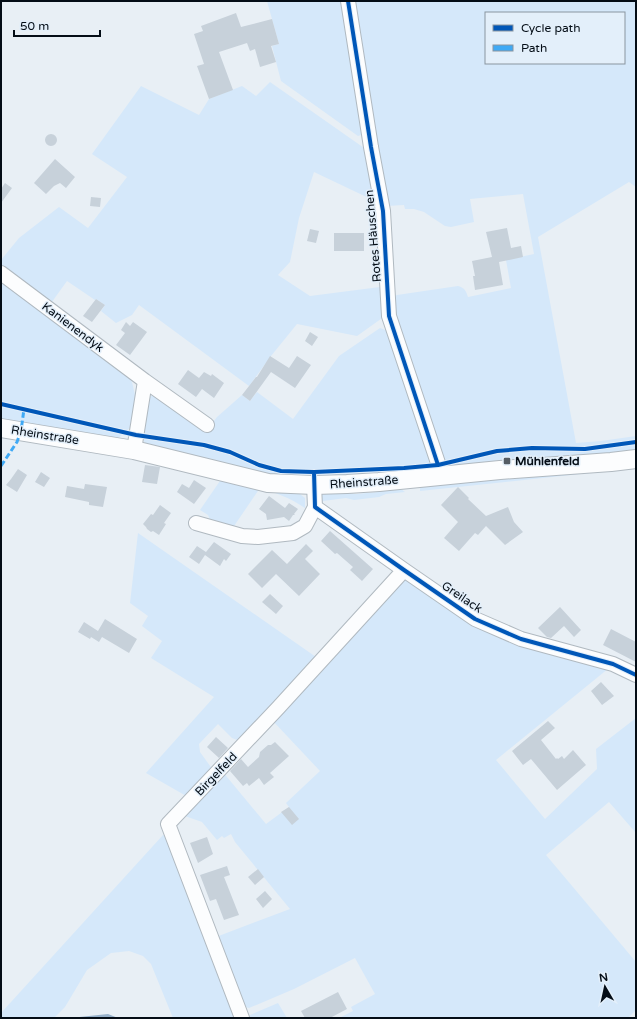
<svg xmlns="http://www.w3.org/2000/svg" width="637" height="1019" viewBox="0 0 637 1019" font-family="'Varela Round',sans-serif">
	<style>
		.green { fill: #d5e8fa; fill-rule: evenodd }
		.water { fill: #97b1ca }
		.building { fill: #c7d1da }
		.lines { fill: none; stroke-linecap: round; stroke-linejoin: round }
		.minor-casing { stroke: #b0b9c0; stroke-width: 16 }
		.major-casing { stroke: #b0b9c0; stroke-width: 20 }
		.minor { stroke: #fcfdfe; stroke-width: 14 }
		.major { stroke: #fcfdfe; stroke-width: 18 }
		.quiet { stroke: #3fa9f5; stroke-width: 3; stroke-dasharray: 6 3; stroke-linecap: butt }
		.cycleway-casing { stroke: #e3effa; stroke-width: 6 }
		.cycleway { stroke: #0057b8; stroke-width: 4 }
		.poi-dot { fill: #545c64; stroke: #e3effa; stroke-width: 1.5 }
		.labels { text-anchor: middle; stroke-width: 3; stroke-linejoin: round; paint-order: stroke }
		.street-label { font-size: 12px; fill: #040d16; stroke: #e3effa }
		.poi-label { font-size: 12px; font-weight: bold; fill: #040d16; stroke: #e3effa; text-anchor: start }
	</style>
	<rect width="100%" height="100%" fill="#e8eff5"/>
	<path class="green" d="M 267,1 L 342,1 L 364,134 L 358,136 L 281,81 L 272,46 L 279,44 Z
		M 355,1 L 636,1 L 636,187 L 629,182 L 538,237 L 576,443 L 601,441 L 636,436 L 636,452 L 563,459 L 536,457 L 499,460 L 473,466 L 452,469 L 441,458 L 399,328 L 393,297 L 397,295 L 458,286 C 465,288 466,291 468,297 L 511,288 L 506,260 L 534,254 L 523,194 L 470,199 L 474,222 L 451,227 L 445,226 L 424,212 L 414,209 L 405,209 L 404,205 L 386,206 ZM 486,13 L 624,13 L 624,63 L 486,63 Z
		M 270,82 L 367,150 L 375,201 L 314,172 L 299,218 L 290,262 L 278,275 L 310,296 L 380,287 L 385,316 L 357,336 L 297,324 L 271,356 L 249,386 L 139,305 L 132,315 L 116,323 L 101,311 L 105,305 L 96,299 L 95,300 L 67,281 L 49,306 L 1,270 L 1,260 L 19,238 L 59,207 L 88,228 L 127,177 L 92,154 L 141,86 L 199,115 L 209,99 L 242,86 L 256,96 Z
		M 1,277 L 121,365 L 132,382 L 135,395 L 134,407 L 131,427 L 115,441 L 1,422 Z
		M 380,328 L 388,331 L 431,461 L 427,471 L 343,479 L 274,477 L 148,448 L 142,438 L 148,398 L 158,392 L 208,429 L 217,417 L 242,395 L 250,401 L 257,392 L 293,419 L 339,356 Z
		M 636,463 L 636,468 L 420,491 L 420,483 Z
		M 222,478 L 296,491 L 305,498 L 305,508 C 290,498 277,493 260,488 L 232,529 L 211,522 L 208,515 L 200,510 Z
		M 398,487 L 405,492 L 386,494 L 379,497 L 354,500 L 346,498 L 323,501 L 322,507 L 318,495 L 325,491 L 356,494 L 378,492 Z
		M 138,533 L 316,657 L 240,741 L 232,738 L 218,724 L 199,744 L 200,752 L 213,770 L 188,797 L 146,773 L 214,697 L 151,658 L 162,641 L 142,626 L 148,616 L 130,603 Z
		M 403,577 L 474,624 L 609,668 L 496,760 L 545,819 L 597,769 L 596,749 L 636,718 L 636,833 L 609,802 L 546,855 L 636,962 L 636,1010 L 628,1018 L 339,1018 L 353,1011 L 351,1007 L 375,994 L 355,958 L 294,989 L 249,1008 L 242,1006 L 216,937 L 290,909 L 235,842 L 231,834 L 224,838 L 222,836 L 217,840 L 202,822 L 182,815 L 222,771 L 266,824 L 289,807 L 286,803 L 320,771 L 272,720 Z
		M 163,835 L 168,836 L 236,1018 L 173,1018 L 151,964 L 143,956 L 129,951 L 111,953 L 87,970 L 65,1007 L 54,1018 L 1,1018 L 1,1013 Z
		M 278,1003 L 287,1018 L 247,1018 L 250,1015 Z"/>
	<path class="water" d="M 108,1014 L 118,1018 L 70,1018 Z"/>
	<path class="building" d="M 236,13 L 241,27 L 272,19 L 279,44 L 271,46 L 276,62 L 260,67 L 255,49 L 250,51 L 247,43 L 219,52 L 233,90 L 209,99 L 197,66 L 204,64 L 194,34 L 203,31 L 201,26 Z
		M45 140a6 6 0 1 1 12 0a6 6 0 1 1-12 0Z
		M 55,159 L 75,177 L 66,188 L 60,183 L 54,186 L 46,194 L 34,183 Z
		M 5,183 L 12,188 L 1,203 L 1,189 Z
		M 91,197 L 101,198 L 100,207 L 90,206 Z
		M 507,228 L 511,248 L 521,246 L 523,257 L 499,262 L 503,285 L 475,290 L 473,276 L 475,276 L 472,261 L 492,257 L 486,232 Z
		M 310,229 L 319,231 L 316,243 L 307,241 Z
		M 334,233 L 364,233 L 364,251 L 334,251 Z
		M 96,299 L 105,305 L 92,322 L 83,316 Z
		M 126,322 L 130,326 L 133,322 L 147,332 L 130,355 L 116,345 L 125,333 L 121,330 Z
		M 310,332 L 318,337 L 312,346 L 305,341 Z
		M 270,356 L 289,368 L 297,356 L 311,365 L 295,388 L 271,372 L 250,401 L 242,395 L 256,377 L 257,377 Z
		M 188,370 L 199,378 L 204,372 L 211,376 L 212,374 L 224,383 L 214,398 L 202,389 L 196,397 L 178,384 Z
		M 145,465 L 160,467 L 157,484 L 142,482 Z
		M 18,469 L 27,475 L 17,492 L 6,485 L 11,479 Z
		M 41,472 L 50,478 L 44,487 L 35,482 Z
		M 194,480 L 206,488 L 194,504 L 177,492 L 182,484 L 189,488 Z
		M 85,484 L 107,487 L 103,507 L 89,505 L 89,502 L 65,497 L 67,486 L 84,489 Z
		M 458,487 L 469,498 L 468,499 L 486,516 L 508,507 L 514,522 L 523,532 L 505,545 L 486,526 L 478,535 L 475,533 L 459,551 L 444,538 L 458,522 L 441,505 Z
		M 269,496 L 285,508 L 289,503 L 298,509 L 294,514 L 295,515 L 293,515 L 289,521 L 284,517 L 267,520 L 266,514 L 259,509 Z
		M 160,505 L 171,513 L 164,523 L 166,524 L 159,535 L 153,531 L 151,532 L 147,529 L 146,527 L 143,524 L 151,514 L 153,515 Z
		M 330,531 L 373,569 L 362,581 L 350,570 L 353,567 L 337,553 L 335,554 L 321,541 Z
		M 214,542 L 231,554 L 226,561 L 224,559 L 220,566 L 205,555 L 199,564 L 189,557 L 197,546 L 206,552 Z
		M 306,544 L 313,551 L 305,559 L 320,574 L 299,596 L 276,574 L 262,588 L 248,574 L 272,550 L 287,564 Z
		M 270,594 L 283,606 L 276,614 L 262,602 Z
		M 560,607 L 581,630 L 574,637 L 564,626 L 551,638 L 547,637 L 538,628 Z
		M 105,619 L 137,639 L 129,653 L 102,637 L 99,642 L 91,637 L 90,639 L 78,632 L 84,622 L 98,631 Z
		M 611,629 L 636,642 L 636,662 L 603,645 Z
		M 601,682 L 614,696 L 602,705 L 591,691 Z
		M 548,721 L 555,728 L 541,740 L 556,759 L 557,758 L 558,759 L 562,756 L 564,759 L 573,750 L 586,765 L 557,790 L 531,759 L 523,765 L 512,751 Z
		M 216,737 L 228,748 L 219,758 L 207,747 Z
		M 275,742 L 289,756 L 270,773 L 274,777 L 264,785 L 259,778 L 249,786 L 247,783 L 243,786 L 230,771 L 241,759 L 248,767 L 259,757 L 260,752 L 268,745 L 271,745 Z
		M 289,807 L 299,819 L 292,825 L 281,812 Z
		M 207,837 L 213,854 L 198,863 L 190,843 Z
		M 227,866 L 230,875 L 224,877 L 239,915 L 224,920 L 216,899 L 210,901 L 200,875 Z
		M 258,869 L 264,877 L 255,885 L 248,877 Z
		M 265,891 L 272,899 L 263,908 L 256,899 Z
		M 338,992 L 347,1009 L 330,1018 L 305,1018 L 301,1011 Z"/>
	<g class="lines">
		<defs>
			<path id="minor" d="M 348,1 L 371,147 L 383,211 L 389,316 L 442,475
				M 1,273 L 145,381 L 207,425
				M 134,450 L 145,381
				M 314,485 L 315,507 L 404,570 L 475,619 L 521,639 L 613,664 L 636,675
				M 196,523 L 242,536 L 258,537 L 293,533 L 305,526 L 315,507
				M 242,1018 L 168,824 L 278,708 L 404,570"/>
			<path id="major" d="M 1,428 L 134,450 L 268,483 L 314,485 L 347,484 L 379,482 L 500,470 L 611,462 L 636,459"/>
		</defs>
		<use href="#minor" class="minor-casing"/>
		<use href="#major" class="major-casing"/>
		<use href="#minor" class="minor"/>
		<use href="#major" class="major"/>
		<path class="quiet" d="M 1,466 L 17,442 L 21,431 L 24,409"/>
		<defs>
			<path id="cycleway" d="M 348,1 L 371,147 L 383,211 L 389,316 L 438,465
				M 1,404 L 136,435 L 204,445 L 230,452 L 259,465 L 281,471 L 314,472 L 404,468 L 438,465 L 497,451 L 532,448 L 585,449 L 636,442
				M 314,472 L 315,507 L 404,570 L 475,619 L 521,639 L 613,664 L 636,675"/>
		</defs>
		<use href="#cycleway" class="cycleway-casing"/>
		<use href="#cycleway" class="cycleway"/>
	</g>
	<rect class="poi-dot" x="503" y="457" width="8" height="8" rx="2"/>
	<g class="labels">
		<g class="street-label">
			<text transform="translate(373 236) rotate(-95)" y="4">Rotes Häuschen</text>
			<text transform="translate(73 327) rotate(37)" y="4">Kanienendyk</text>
			<text transform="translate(45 435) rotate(9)" y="4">Rheinstraße</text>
			<text transform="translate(364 482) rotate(-4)" y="4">Rheinstraße</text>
			<text transform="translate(462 597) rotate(34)" y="4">Greilack</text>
			<text transform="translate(216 774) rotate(-46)" y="4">Birgelfeld</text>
		</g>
		<g class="poi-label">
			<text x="515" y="465">Mühlenfeld</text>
		</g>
	</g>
	<rect width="637" height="1019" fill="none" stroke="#040d16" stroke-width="4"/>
	<rect x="485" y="12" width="140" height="52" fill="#e3effa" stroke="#8a959f"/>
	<rect x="493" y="25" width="20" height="6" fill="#0057b8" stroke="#8a959f"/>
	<text x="521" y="32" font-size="12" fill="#040d16">Cycle path</text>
	<rect x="493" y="45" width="20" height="6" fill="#3fa9f5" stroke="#8a959f"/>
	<text x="521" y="52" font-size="12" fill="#040d16">Path</text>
	<g transform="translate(605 987) rotate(351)" stroke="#e3effa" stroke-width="3" paint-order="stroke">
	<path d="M0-3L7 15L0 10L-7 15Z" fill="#040d16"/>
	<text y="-6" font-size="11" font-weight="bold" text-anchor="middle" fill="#040d16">N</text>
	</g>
	<path d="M14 30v6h86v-6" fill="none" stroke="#040d16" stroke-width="2"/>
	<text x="20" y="30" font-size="12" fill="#040d16" stroke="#e3effa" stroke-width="3" paint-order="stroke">50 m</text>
</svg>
